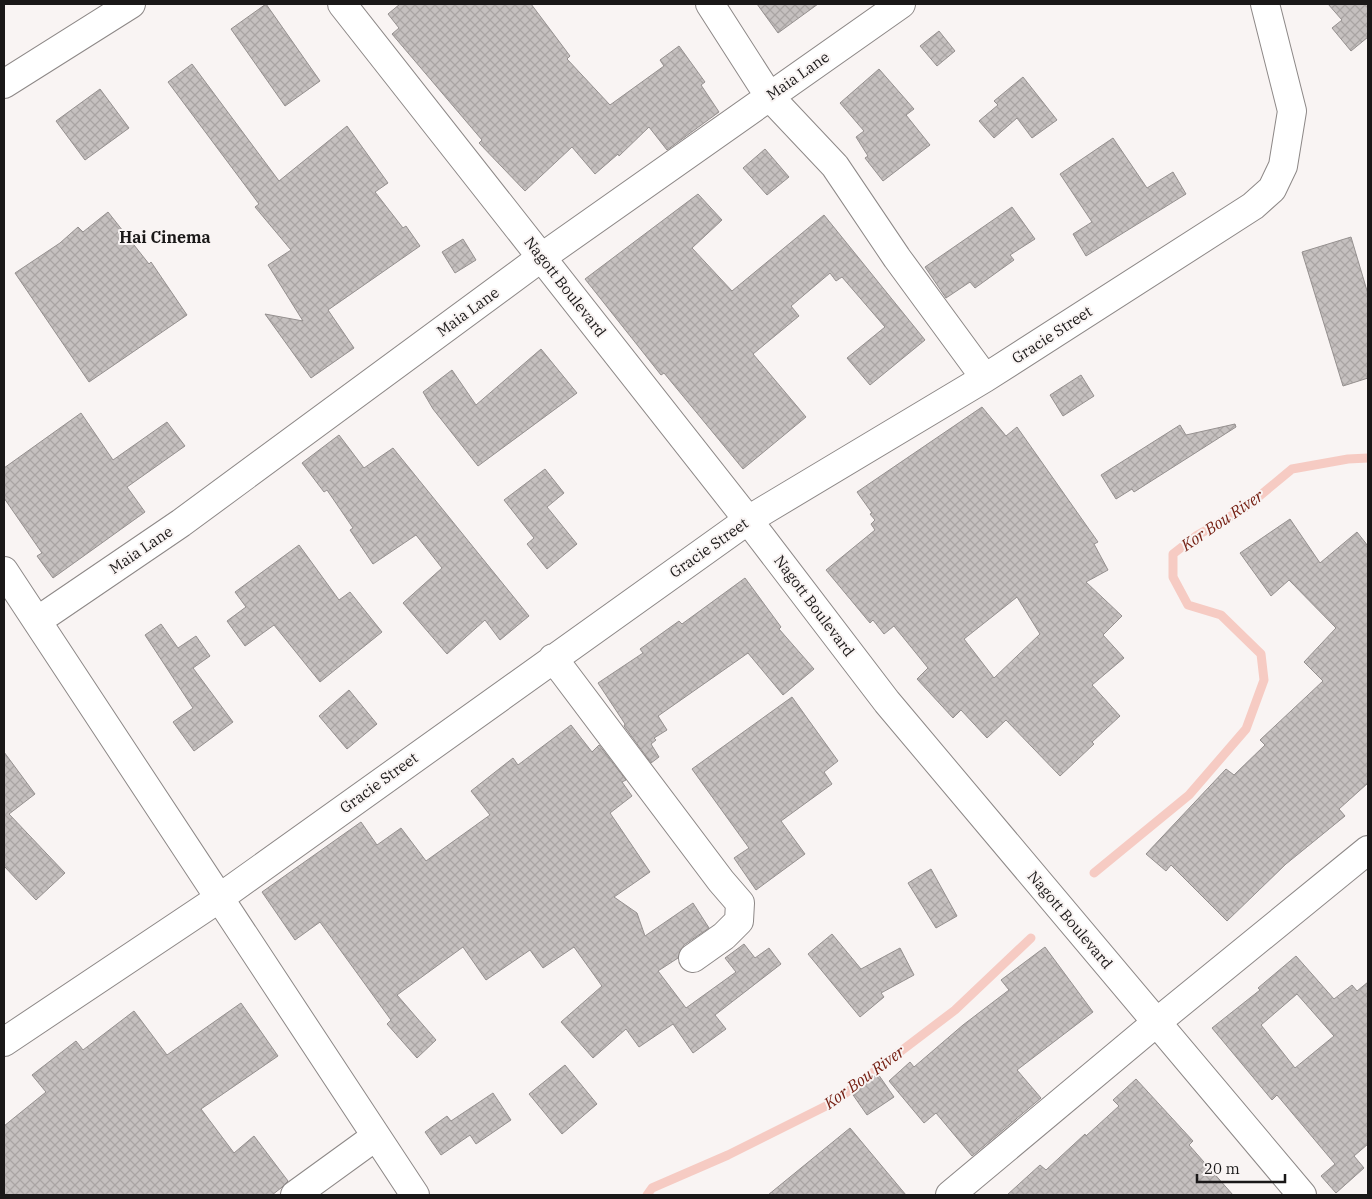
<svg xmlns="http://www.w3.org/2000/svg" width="1372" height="1199" viewBox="0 0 1372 1199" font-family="'IBM Plex Serif',serif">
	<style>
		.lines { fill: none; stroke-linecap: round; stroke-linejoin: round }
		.stream { stroke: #f6cbc3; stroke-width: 9 }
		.building { fill: url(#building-cross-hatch); stroke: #95908f; fill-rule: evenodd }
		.street-casing { stroke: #8d8887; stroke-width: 30 }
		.secondary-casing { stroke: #8d8887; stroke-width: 30 }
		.street { stroke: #fff; stroke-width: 28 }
		.secondary { stroke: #fff; stroke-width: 28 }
		.labels { text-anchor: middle; stroke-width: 4; stroke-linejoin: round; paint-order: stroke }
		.street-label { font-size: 15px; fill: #1a1818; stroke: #f9f4f3 }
		.neighbourhood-label { font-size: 16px; font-weight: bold; fill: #1a1818; stroke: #f9f4f3 }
		.water-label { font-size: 16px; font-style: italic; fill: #731c0f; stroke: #f9f4f3 }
	</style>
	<defs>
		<pattern id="building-cross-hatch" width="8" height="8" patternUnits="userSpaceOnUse" patternTransform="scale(1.25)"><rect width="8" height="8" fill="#c5c0bf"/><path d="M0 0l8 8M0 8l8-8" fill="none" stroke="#a9a4a3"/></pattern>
	</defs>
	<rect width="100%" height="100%" fill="#f9f4f3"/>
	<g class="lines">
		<path class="stream" d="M 1094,873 L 1189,795 L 1246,729 L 1264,680 L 1261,654 L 1221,615 L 1188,605 L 1173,577 L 1173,554 L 1196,536 L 1245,508 L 1292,469 L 1348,459 L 1368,458
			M 647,1195 L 652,1188 L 728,1155 L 834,1102 L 955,1010 L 1031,938"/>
	</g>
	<path class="building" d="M 266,4 L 320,81 L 285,106 L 231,29 Z
		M 400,4 L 531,4 L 570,56 L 567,59 L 610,105 L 664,66 L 660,60 L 679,46 L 705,82 L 701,85 L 719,112 L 667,150 L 649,127 L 619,156 L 618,154 L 595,174 L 572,147 L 525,191 L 479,143 L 482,140 L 392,34 L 399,28 L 388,14 Z
		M 757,4 L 818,4 L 778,33 Z
		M 1328,4 L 1368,4 L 1368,37 L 1351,51 L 1332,28 L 1342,20 Z
		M 939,31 L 955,51 L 937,66 L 920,46 Z
		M 192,64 L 279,181 L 347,126 L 388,183 L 375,192 L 403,228 L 406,226 L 420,246 L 328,310 L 354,348 L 311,378 L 265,314 L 303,321 L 268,265 L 291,250 L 255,207 L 259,204 L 168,82 Z
		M 879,69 L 914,109 L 906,115 L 930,145 L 883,181 L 865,158 L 868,156 L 856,137 L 864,131 L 840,103 Z
		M 1023,77 L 1057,120 L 1032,138 L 1017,118 L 994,138 L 979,121 L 998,105 L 994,101 Z
		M 100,89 L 129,128 L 85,160 L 56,121 Z
		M 1113,138 L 1147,188 L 1173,172 L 1186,194 L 1086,256 L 1073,234 L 1092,222 L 1060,174 Z
		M 765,149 L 789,177 L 767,195 L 743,168 Z
		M 698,194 L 722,220 L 692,248 L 732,291 L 824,215 L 925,340 L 870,385 L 847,358 L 885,327 L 842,277 L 836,281 L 830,273 L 791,306 L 799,316 L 753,354 L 806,417 L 743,469 L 664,373 L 661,375 L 585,279 Z
		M 1012,207 L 1035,239 L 1010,255 L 1014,260 L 975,288 L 970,282 L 946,298 L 925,267 Z
		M 108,212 L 149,264 L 151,262 L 187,315 L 89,382 L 15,273 L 60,243 L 78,227 L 83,232 Z
		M 1351,237 L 1368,294 L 1368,378 L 1343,386 L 1302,252 Z
		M 463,239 L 476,260 L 455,273 L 442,252 Z
		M 541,349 L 577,393 L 478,466 L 433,409 L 423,392 L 452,370 L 476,405 Z
		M 1081,375 L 1094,396 L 1063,416 L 1050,395 Z
		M 982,407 L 1006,436 L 1017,427 L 1098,542 L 1094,544 L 1108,570 L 1086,582 L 1122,616 L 1103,635 L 1124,658 L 1092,685 L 1120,716 L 1092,742 L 1094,744 L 1060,776 L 1006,720 L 987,738 L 961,710 L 953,718 L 917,679 L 928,668 L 894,626 L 884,634 L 873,620 L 870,623 L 826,570 L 875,530 L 871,524 L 875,520 L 870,514 L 872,513 L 857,492 ZM 1017,597 L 1040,634 L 994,678 L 964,639 Z
		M 81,413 L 113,460 L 167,422 L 185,446 L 127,487 L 145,512 L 53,578 L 37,556 L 42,553 L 4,498 L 4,468 Z
		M 1235,424 L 1236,427 L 1134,492 L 1132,489 L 1116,499 L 1101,475 L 1180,425 L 1186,435 Z
		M 339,435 L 364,468 L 393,448 L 529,616 L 500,640 L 485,620 L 447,654 L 403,603 L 442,568 L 416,535 L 373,564 L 350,530 L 353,528 L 327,490 L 324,492 L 302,463 Z
		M 545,469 L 564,493 L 547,507 L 577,544 L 547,569 L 527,544 L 534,538 L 504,500 Z
		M 1290,519 L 1320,563 L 1357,532 L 1368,546 L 1368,783 L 1339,809 L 1345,816 L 1286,864 L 1227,921 L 1171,865 L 1166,871 L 1146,854 L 1226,769 L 1234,775 L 1265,745 L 1260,740 L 1323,681 L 1304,662 L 1336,628 L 1289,580 L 1271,596 L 1240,553 Z
		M 299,545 L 339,600 L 350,592 L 382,632 L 320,682 L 274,625 L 245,646 L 227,621 L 246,607 L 235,592 Z
		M 745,578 L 781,627 L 779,629 L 814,669 L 783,695 L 748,653 L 658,716 L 667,730 L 654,738 L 656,740 L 651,744 L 659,757 L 651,763 L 624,726 L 625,724 L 598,683 L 643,653 L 640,649 L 679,621 L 682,624 Z
		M 161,624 L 178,648 L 196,636 L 210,656 L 193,668 L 233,722 L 194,751 L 173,722 L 193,708 L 145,635 Z
		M 349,690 L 377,724 L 347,749 L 319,716 Z
		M 792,697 L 838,761 L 824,772 L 832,784 L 781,821 L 805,854 L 756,890 L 734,858 L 749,848 L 692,769 Z
		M 571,725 L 592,752 L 599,745 L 626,780 L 622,782 L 632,796 L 610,813 L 650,872 L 614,897 L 637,913 L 645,936 L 693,903 L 709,928 L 684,945 L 678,958 L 658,971 L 686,1008 L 736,972 L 725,958 L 744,944 L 755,958 L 769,948 L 781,964 L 715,1015 L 726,1029 L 693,1053 L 673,1024 L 639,1047 L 626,1029 L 593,1058 L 561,1022 L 602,986 L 574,947 L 543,968 L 530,950 L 486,980 L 463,947 L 397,995 L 436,1040 L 417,1058 L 387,1024 L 391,1020 L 320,922 L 295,940 L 262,892 L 361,822 L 377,845 L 401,828 L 426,861 L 490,815 L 471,791 L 513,758 L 518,765 Z
		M 4,752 L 35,794 L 9,814 L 65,873 L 36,900 L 4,866 Z
		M 931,869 L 957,916 L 936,928 L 908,883 Z
		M 832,934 L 861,969 L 900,948 L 914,975 L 881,993 L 884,997 L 860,1017 L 808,954 Z
		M 1045,947 L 1093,1012 L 1017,1070 L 1041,1098 L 972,1156 L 936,1113 L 924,1123 L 889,1081 L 910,1062 L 914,1067 L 963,1025 L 1009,990 L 1001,980 Z
		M 1296,956 L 1334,999 L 1352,985 L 1357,991 L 1368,982 L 1368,1144 L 1354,1156 L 1364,1168 L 1336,1193 L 1321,1176 L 1335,1164 L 1277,1095 L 1272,1100 L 1212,1028 L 1260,990 L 1258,988 ZM 1297,994 L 1334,1036 L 1295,1068 L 1261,1025 Z
		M 241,1003 L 278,1056 L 201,1109 L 234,1153 L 254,1136 L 288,1181 L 281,1188 L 272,1195 L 4,1195 L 4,1126 L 46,1092 L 32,1075 L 76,1041 L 83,1050 L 134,1011 L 167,1055 Z
		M 565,1065 L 597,1104 L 562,1134 L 529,1094 Z
		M 878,1074 L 894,1097 L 867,1115 L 851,1092 Z
		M 1136,1079 L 1193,1141 L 1189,1145 L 1233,1195 L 1007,1195 L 1040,1165 L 1046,1170 L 1085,1134 L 1086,1136 L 1119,1106 L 1113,1100 Z
		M 493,1093 L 511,1120 L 476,1144 L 470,1135 L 441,1155 L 425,1132 L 447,1116 L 451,1121 Z
		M 850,1128 L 906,1195 L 768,1195 Z"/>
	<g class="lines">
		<defs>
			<path id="street" d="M 710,4 L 769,96 L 835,166 L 897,258 L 985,378
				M 4,571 L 415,1195
				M 37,621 L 181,523 L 542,257 L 901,4
				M 553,658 L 721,881 L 740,903 L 739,921 L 724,936 L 693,958
				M 4,1042 L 218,899 L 748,520 L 985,378 L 1253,206 L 1272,189 L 1283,166 L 1292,111 L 1265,4
				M 295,1195 L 375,1137
				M 950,1195 L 1157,1022 L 1368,850"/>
			<path id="secondary" d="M 342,4 L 748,520 L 887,702 L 1302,1195
				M 4,84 L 131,4"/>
		</defs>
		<use href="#street" class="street-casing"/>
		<use href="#secondary" class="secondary-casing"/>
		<use href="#street" class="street"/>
		<use href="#secondary" class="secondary"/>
	</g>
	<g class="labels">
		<g class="street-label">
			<text transform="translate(798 76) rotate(-35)" y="5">Maia Lane</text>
			<text transform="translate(565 287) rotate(52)" y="5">Nagott Boulevard</text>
			<text transform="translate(468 312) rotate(-36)" y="5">Maia Lane</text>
			<text transform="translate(1052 335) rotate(-33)" y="5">Gracie Street</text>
			<text transform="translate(709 548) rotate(-35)" y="5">Gracie Street</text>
			<text transform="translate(141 550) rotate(-34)" y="5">Maia Lane</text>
			<text transform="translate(814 606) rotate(53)" y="5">Nagott Boulevard</text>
			<text transform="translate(379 783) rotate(-36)" y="5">Gracie Street</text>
			<text transform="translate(1070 920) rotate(50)" y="5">Nagott Boulevard</text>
		</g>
		<g class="neighbourhood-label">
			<text x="165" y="243">Hai Cinema</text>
		</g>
		<g class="water-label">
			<text transform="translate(1222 520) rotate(-34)" y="6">Kor Bou River</text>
			<text transform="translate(864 1077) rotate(-36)" y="6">Kor Bou River</text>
		</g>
	</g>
	<rect width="1372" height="1199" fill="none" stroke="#1a1818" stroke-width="10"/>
	<path d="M1197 1174v8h88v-8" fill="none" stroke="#1a1818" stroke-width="2.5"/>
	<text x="1204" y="1174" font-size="15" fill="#1a1818" stroke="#f9f4f3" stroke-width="4" paint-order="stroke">20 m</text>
</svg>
